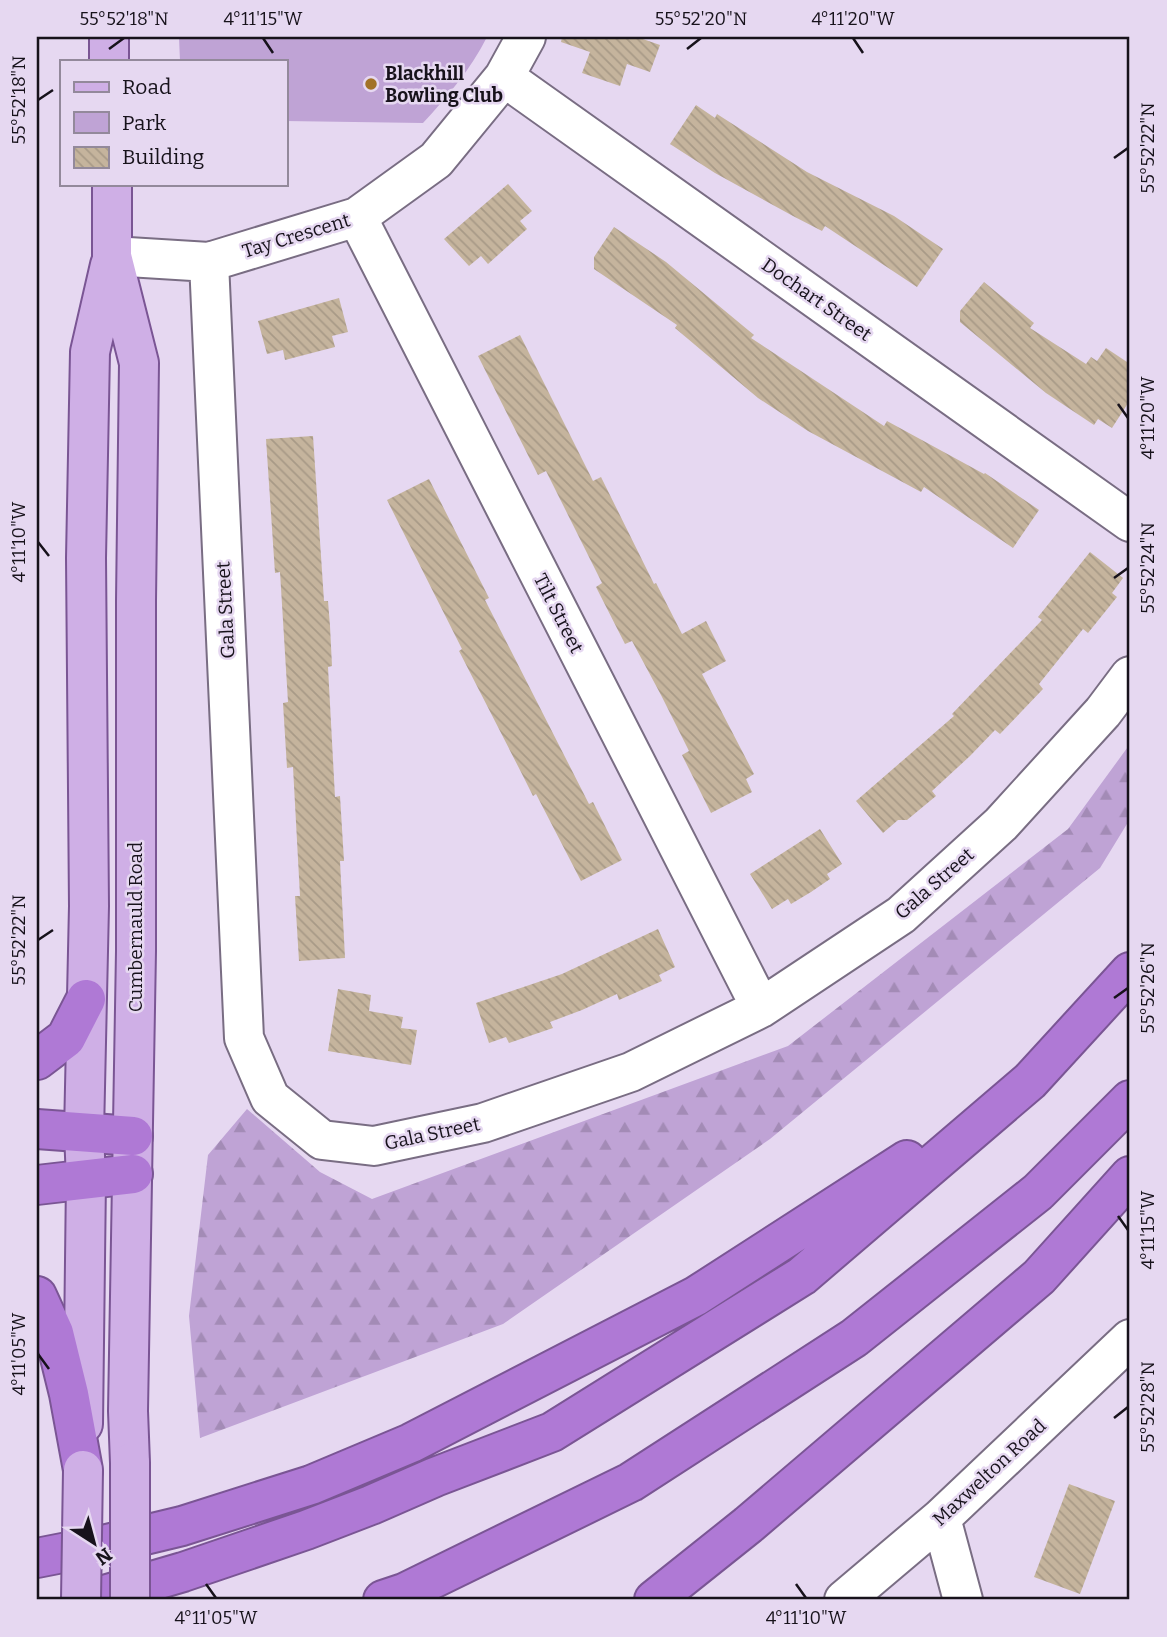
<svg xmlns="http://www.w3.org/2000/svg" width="1167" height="1637" viewBox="0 0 1167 1637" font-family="Bitter,serif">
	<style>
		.green { fill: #bfa3d5 }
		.forest { fill: url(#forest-firs) }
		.building { fill: url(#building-back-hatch) }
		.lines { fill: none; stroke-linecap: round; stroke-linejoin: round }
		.street-casing { stroke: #796d83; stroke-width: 42 }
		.primary-casing { stroke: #7a5594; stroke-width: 42 }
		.highway-casing { stroke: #7a5594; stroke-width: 42 }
		.street { stroke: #fff; stroke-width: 38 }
		.primary { stroke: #cfafe6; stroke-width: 38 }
		.highway { stroke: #af79d5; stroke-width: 38 }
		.primary-bridge-casing { stroke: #7a5594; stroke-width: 42; stroke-linecap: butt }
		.primary-bridge { stroke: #cfafe6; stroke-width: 38 }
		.ticks { fill: none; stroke: #17121b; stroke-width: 2.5 }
		.poi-dot { fill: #a27227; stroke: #e6d8f1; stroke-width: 2.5 }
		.labels { text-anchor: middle; stroke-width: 5; stroke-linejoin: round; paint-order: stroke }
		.poi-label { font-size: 19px; font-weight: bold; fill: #17121b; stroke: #e6d8f1; text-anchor: start }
		.street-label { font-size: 19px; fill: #17121b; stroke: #e6d8f1 }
		.neatline { fill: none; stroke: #17121b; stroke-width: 2.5 }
		.ticks-label { font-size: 18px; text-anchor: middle; fill: #17121b }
	</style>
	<defs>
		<pattern id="forest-firs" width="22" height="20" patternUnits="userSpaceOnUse" patternTransform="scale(1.75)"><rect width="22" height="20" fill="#bfa3d5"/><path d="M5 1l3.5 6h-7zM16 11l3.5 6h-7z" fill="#a38bb6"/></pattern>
		<pattern id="building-back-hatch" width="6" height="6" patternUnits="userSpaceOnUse" patternTransform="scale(1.75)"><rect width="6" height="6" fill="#c5b49d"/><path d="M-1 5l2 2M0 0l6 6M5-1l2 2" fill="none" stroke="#a89a87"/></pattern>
	</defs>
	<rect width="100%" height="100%" fill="#e6d8f1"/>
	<path class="green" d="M 179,37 L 487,37 C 471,69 447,97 423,123 L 285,121 L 285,61 L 180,61 Z"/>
	<path class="forest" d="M 1130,744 L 1130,819 L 1100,868 L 770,1139 L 503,1324 L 200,1438 L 189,1316 L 208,1155 L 247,1109 L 320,1172 L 372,1199 L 788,1046 L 1068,829 Z"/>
	<path class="building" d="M 562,37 L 637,37 L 660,45 L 650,72 L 627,64 L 620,86 L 582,73 L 590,52 L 561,42 Z
		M 696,105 L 715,118 L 717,114 L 807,172 L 894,216 L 943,249 L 917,287 L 825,226 L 822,231 L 793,216 L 715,173 L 670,144 Z
		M 508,184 L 532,211 L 520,221 L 527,229 L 488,264 L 481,256 L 469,266 L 444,239 Z
		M 614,227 L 666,262 L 754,335 L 751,338 L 884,426 L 887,421 L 984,474 L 985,473 L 1039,510 L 1013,548 L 924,487 L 921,492 L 808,431 L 787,417 L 758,398 L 675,328 L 677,325 L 594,269 L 594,257 Z
		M 984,282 L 1034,323 L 1030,328 L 1086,364 L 1091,357 L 1097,361 L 1106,348 L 1130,364 L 1130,400 L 1112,428 L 1098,419 L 1094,425 L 1046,393 L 960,322 L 960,311 Z
		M 339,298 L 348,332 L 332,336 L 335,347 L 285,360 L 283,350 L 267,354 L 258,321 Z
		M 520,335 L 593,481 L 601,477 L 654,584 L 656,583 L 682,634 L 706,621 L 726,661 L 702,674 L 754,774 L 746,779 L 752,792 L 711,813 L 682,755 L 689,751 L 661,695 L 632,641 L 625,644 L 596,587 L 602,583 L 546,471 L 538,475 L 478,356 Z
		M 313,436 L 324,601 L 328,601 L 330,626 L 332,666 L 328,667 L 335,797 L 340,796 L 344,861 L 340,861 L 345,958 L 299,961 L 295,896 L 300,896 L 293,767 L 287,768 L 283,703 L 288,702 L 280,572 L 275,573 L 266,439 Z
		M 429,479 L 489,598 L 485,600 L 589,804 L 593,802 L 622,860 L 581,881 L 536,794 L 533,796 L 522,774 L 459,651 L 462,649 L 387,500 Z
		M 1090,552 L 1123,578 L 1112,593 L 1117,597 L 1088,633 L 1083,629 L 1039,684 L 1043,689 L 1000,734 L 995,730 L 970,756 L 932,791 L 936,796 L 907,820 L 898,820 L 883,833 L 856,801 L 954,716 L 952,714 L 1042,620 L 1038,617 Z
		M 820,829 L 842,864 L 827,874 L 830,879 L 811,892 L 791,904 L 788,899 L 772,909 L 750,874 Z
		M 658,929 L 675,967 L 659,975 L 662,981 L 619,1000 L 617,994 L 582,1010 L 550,1022 L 553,1028 L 509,1043 L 506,1037 L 489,1043 L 476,1003 L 562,974 Z
		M 338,989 L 371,995 L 369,1011 L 403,1017 L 401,1028 L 417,1030 L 411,1065 L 328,1051 Z
		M 1069,1484 L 1115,1501 L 1080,1594 L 1034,1577 Z"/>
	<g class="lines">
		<defs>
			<path id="street" d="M 504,77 L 1130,522
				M 357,217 L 761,1008
				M 112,256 L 209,262 L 357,217 L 436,160 L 504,77 L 526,37
				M 209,262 L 244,1038 L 270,1098 L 322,1140 L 374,1146 L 483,1123 L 631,1072 L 761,1008 L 901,915 L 1001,824 L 1103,712 L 1130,676
				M 941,1518 L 963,1600
				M 844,1600 L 941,1518 L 1130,1339"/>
			<path id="primary" d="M 109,37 L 109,61
				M 112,184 L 112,256 L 139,363 L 136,601 L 136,951 L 128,1411 L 130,1463
				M 83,1424 L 86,1179 L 84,1133 L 89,906 L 86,558 L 90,352 L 110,265"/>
			<path id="highway" d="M 37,1060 L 66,1038 L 86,999
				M 37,1129 L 133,1136
				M 37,1185 L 133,1174
				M 37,1296 L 54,1333 L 69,1394 L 83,1470
				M 37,1558 L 103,1545 L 182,1526 L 311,1485 L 411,1443 L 696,1296 L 907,1160
				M 81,1600 L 101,1596 L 183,1572 L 306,1530 L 371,1505 L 435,1477 L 552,1432 L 802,1276 L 1030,1081 L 1130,972
				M 383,1600 L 404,1593 L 631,1482 L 854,1338 L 1038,1192 L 1130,1100
				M 654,1600 L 748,1525 L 1039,1277 L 1130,1176"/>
		</defs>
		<use href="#street" class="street-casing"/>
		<use href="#primary" class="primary-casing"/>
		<use href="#highway" class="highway-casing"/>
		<use href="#street" class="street"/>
		<use href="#primary" class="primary"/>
		<use href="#highway" class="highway"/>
		<defs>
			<path id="primary-bridge" d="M 130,1463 L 130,1600
				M 81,1600 L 83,1470"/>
		</defs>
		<use href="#primary-bridge" class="primary-bridge-casing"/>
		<use href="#primary-bridge" class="primary-bridge"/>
	</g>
	<path class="ticks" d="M 263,38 L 273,53M 853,38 L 863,53M 109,49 L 124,38M 687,49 L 701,38M 38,100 L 53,90M 1114,158 L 1128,148M 1118,404 L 1128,418M 38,542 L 49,556M 1114,578 L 1128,568M 38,940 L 53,930M 1114,998 L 1128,988M 1118,1216 L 1128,1230M 38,1354 L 49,1369M 1114,1418 L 1128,1407M 206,1584 L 216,1598M 796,1584 L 806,1598"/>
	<circle class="poi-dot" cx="371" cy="84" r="7"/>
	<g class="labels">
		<g class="poi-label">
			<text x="385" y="80">Blackhill<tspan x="385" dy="22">Bowling Club</tspan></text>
		</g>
		<g class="street-label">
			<text transform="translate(296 235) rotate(-17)" y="7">Tay Crescent</text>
			<text transform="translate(817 299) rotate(35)" y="7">Dochart Street</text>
			<text transform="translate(225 610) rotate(-93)" y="7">Gala Street</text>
			<text transform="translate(559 613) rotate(63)" y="7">Tilt Street</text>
			<text transform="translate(934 883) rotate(-41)" y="7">Gala Street</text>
			<text transform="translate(135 927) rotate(-90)" y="7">Cumbernauld Road</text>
			<text transform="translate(432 1133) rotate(-12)" y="7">Gala Street</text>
			<text transform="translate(989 1472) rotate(-43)" y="7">Maxwelton Road</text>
		</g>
	</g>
	<rect width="1167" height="1637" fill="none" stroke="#e6d8f1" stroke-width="77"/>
	<rect x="60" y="60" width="228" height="126" fill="#e6d8f1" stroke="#93899b" stroke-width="2"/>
	<rect x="74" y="82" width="35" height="10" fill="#cfafe6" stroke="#93899b" stroke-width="2"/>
	<text x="122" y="94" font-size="21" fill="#17121b">Road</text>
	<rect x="74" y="112" width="35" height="21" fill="#bfa3d5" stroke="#93899b" stroke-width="2"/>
	<text x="122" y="130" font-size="21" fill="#17121b">Park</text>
	<rect x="74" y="147" width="35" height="21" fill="url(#building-back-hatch)" stroke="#93899b" stroke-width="2"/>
	<text x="122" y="164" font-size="21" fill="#17121b">Building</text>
	<g transform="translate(94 1543) rotate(144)" stroke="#e6d8f1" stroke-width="5" paint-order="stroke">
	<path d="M0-5L12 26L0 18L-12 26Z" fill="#17121b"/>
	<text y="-10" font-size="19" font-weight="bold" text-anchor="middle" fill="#17121b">N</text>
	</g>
	<rect x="38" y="38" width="1090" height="1560" class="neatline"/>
	<g class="ticks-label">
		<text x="124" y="25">55°52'18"N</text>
		<text x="263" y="25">4°11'15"W</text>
		<text x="701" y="25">55°52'20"N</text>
		<text x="853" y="25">4°11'20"W</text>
		<text transform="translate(19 100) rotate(-90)" y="6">55°52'18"N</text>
		<text transform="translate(1148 148) rotate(-90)" y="6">55°52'22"N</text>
		<text transform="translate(1148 418) rotate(-90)" y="6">4°11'20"W</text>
		<text transform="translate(19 542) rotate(-90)" y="6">4°11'10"W</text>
		<text transform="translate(1148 568) rotate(-90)" y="6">55°52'24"N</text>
		<text transform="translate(19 940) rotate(-90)" y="6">55°52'22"N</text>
		<text transform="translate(1148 988) rotate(-90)" y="6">55°52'26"N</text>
		<text transform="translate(1148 1230) rotate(-90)" y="6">4°11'15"W</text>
		<text transform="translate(19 1354) rotate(-90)" y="6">4°11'05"W</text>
		<text transform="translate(1148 1407) rotate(-90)" y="6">55°52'28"N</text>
		<text x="216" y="1624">4°11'05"W</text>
		<text x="806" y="1624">4°11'10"W</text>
	</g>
</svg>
